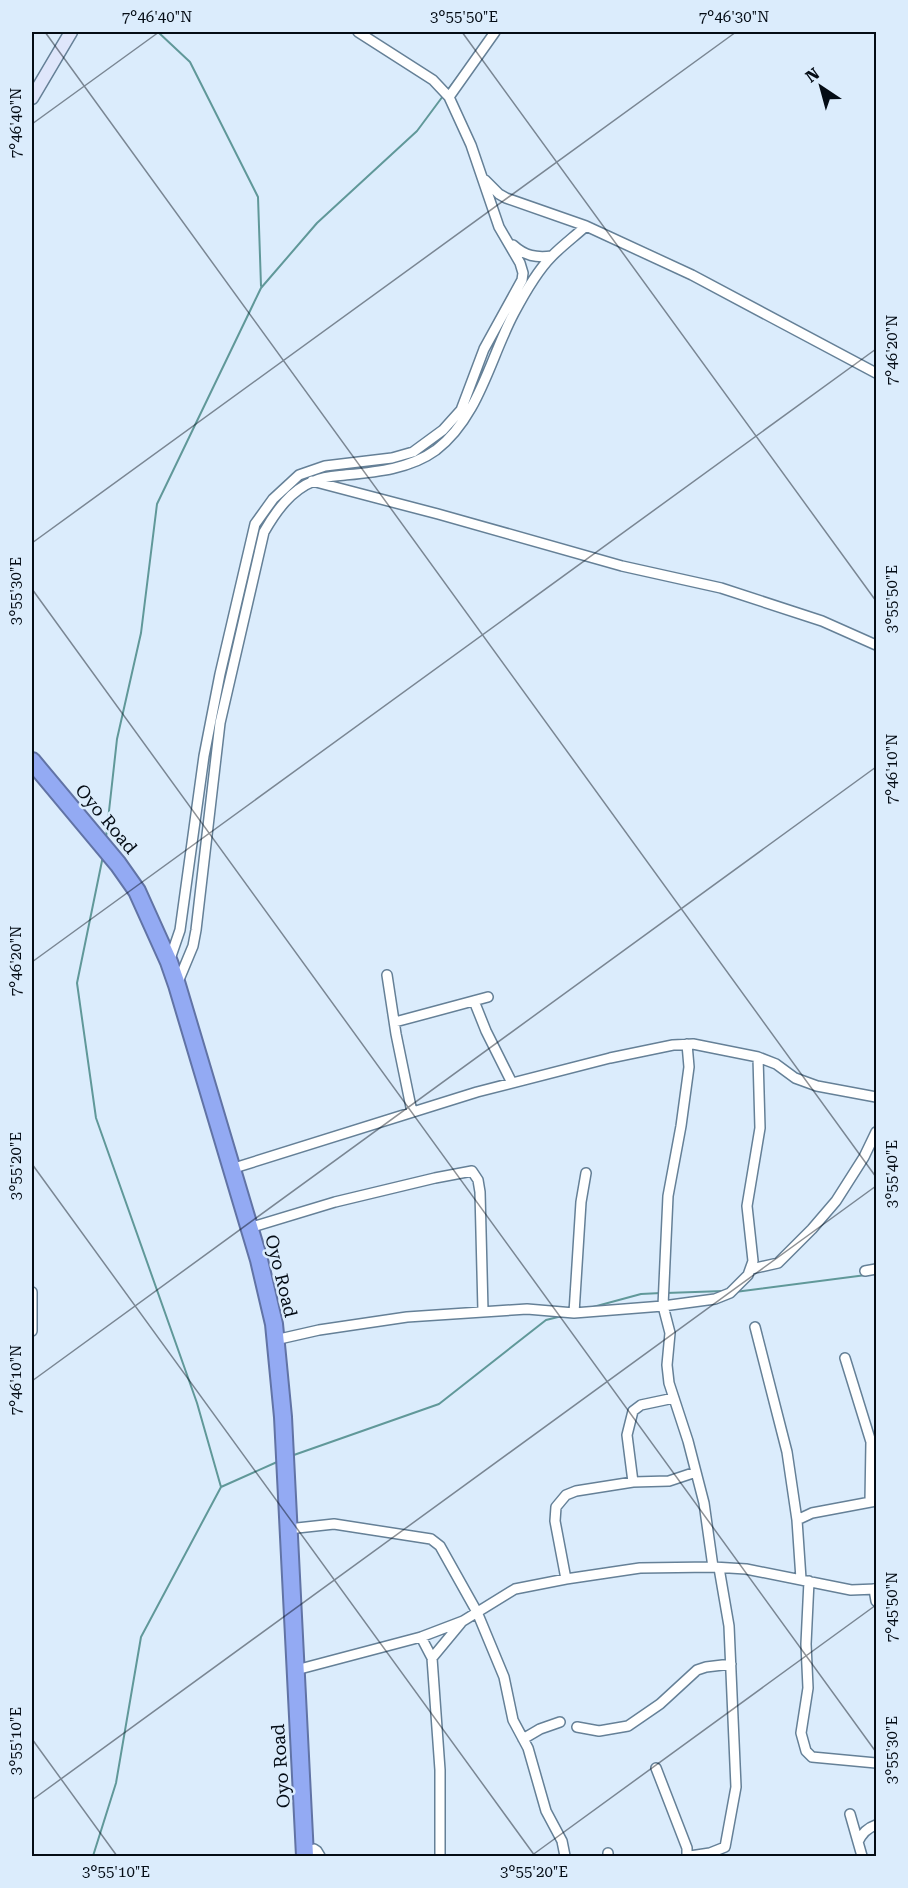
<svg xmlns="http://www.w3.org/2000/svg" width="908" height="1888" viewBox="0 0 908 1888" font-family="'Roboto Serif',serif">
	<style>
		.lines { fill: none; stroke-linecap: round; stroke-linejoin: round }
		.stream { stroke: #609899; stroke-width: 2 }
		.street-casing { stroke: #658097; stroke-width: 12 }
		.secondary-casing { stroke: #658097; stroke-width: 15 }
		.highway-casing { stroke: #6173a5; stroke-width: 20 }
		.street { stroke: #fff; stroke-width: 9 }
		.secondary { stroke: #dfe6fb; stroke-width: 12 }
		.highway { stroke: #93aaf3; stroke-width: 16 }
		.ticks { fill: none; stroke: #040c15; stroke-width: 1.5; stroke-opacity: 0.45 }
		.labels { text-anchor: middle; stroke-width: 5; stroke-linejoin: round; paint-order: stroke }
		.street-label { font-size: 18px; fill: #040c15; stroke: #dbecfc }
		.neatline { fill: none; stroke: #040c15; stroke-width: 2 }
		.ticks-label { font-size: 15px; text-anchor: middle; fill: #040c15 }
	</style>
	<rect width="100%" height="100%" fill="#dbecfc"/>
	<g class="lines">
		<path class="stream" d="M 158,32 L 190,62 L 258,197 L 261,286
			M 446,92 L 468,63
			M 106,838 L 117,739 L 141,633 L 157,504 L 261,288 L 317,223 L 417,131 L 443,96
			M 735,1292 L 866,1275
			M 666,1293 L 724,1291
			M 593,1307 L 641,1294 L 661,1293
			M 291,1456 L 439,1404 L 546,1320 L 562,1316
			M 221,1487 L 277,1462
			M 93,1856 L 116,1783 L 141,1637 L 221,1487 L 197,1403 L 96,1118 L 77,983 L 103,856"/>
		<defs>
			<path id="street" d="M 449,97 L 495,32
				M 485,180 L 499,194 L 506,198 L 586,226 L 692,275 L 876,373
				M 513,245 C 525,256 536,258 552,256
				M 312,481 L 438,514 L 622,566 L 721,588 L 822,621 L 876,645
				M 169,962 L 180,930 L 204,756 L 220,674 L 255,524 L 273,499 L 299,475 L 325,466 L 392,458 L 413,452 L 443,430 L 461,410 L 484,349 L 522,280 L 523,273 L 520,263 L 499,227 L 471,145 L 449,97 L 433,80 L 358,32
				M 387,975 L 396,1034 L 412,1112
				M 178,982 L 193,946 L 196,930 L 220,723 L 264,532 C 276,511 291,490 314,481 C 324,476 334,476 345,475 C 376,472 410,469 436,450 C 479,417 490,358 514,313 C 524,294 537,271 552,256 C 563,245 575,236 586,226
				M 474,1001 L 486,1031 L 512,1083
				M 395,1022 L 488,997
				M 687,1044 L 689,1067 L 681,1126 L 668,1196 L 663,1306 L 670,1333 L 667,1365 L 669,1383 L 688,1441 L 704,1503 L 713,1567
				M 231,1169 L 477,1092 L 610,1058 L 673,1045 L 693,1044 L 758,1057 L 776,1064 L 795,1078 L 817,1086 L 876,1097
				M 249,1228 L 335,1202 L 435,1178 L 472,1171 L 478,1180 L 480,1192 L 483,1311
				M 751,1269 L 778,1263 L 812,1229 L 836,1201 L 864,1157 L 876,1132
				M 865,1271 L 876,1269
				M 32,1292 L 32,1331
				M 574,1313 L 581,1202 L 586,1173
				M 755,1327 L 787,1452 L 797,1520 L 801,1579
				M 275,1340 L 319,1330 L 407,1317 L 527,1309 L 574,1313 L 663,1306 L 715,1299 L 730,1293 L 748,1275 L 753,1261 L 747,1206 L 760,1128 L 758,1057
				M 845,1358 L 871,1442 L 870,1501
				M 633,1482 L 627,1435 L 633,1411 L 641,1405 L 674,1398
				M 797,1520 L 812,1513 L 876,1501
				M 288,1529 L 334,1524 L 431,1539 L 440,1546 L 477,1612 L 504,1677 L 513,1720 L 528,1748 L 546,1811 L 562,1841 L 565,1856
				M 566,1579 L 555,1521 L 556,1507 L 566,1495 L 576,1491 L 633,1482 L 669,1481 L 696,1472
				M 809,1581 L 806,1644 L 808,1688 L 801,1733 L 806,1751 L 812,1757 L 876,1763
				M 874,1589 L 876,1601
				M 421,1637 L 432,1658 L 440,1770 L 440,1856
				M 432,1658 L 461,1623
				M 296,1670 L 421,1637 L 463,1621 L 515,1589 L 566,1579 L 640,1568 L 713,1567 L 746,1569 L 851,1590 L 876,1589
				M 577,1727 L 599,1731 L 628,1726 L 660,1704 L 697,1670 L 706,1667 L 731,1664
				M 523,1739 L 540,1729 L 560,1722
				M 656,1768 L 687,1848 L 687,1856
				M 850,1814 L 862,1856
				M 858,1842 C 862,1833 867,1828 876,1825
				M 305,1853 L 314,1849 L 317,1851 L 320,1856
				M 608,1853 L 608,1856
				M 690,1856 L 710,1853 L 725,1847 L 736,1787 L 729,1626 L 719,1568"/>
			<path id="secondary" d="M 32,98 L 71,32"/>
			<path id="highway" d="M 32,761 L 118,864 L 137,891 L 169,962 L 177,985 L 259,1260 L 274,1324 L 283,1417 L 305,1856"/>
		</defs>
		<use href="#street" class="street-casing"/>
		<use href="#secondary" class="secondary-casing"/>
		<use href="#highway" class="highway-casing"/>
		<use href="#street" class="street"/>
		<use href="#secondary" class="secondary"/>
		<use href="#highway" class="highway"/>
	</g>
	<path class="ticks" d="M 45,32 L 876,1177M 462,32 L 876,601M 32,124 L 159,32M 32,543 L 736,32M 32,589 L 876,1752M 32,962 L 876,349M 32,1164 L 535,1856M 32,1381 L 876,767M 32,1739 L 117,1856M 32,1800 L 876,1186M 531,1856 L 876,1605"/>
	<g class="labels">
		<g class="street-label">
			<text transform="translate(106 819) rotate(50)" y="6">Oyo Road</text>
			<text transform="translate(281 1276) rotate(76)" y="6">Oyo Road</text>
			<text transform="translate(281 1766) rotate(-94)" y="6">Oyo Road</text>
		</g>
	</g>
	<rect width="908" height="1888" fill="none" stroke="#dbecfc" stroke-width="66"/>
	<g transform="translate(821 87) rotate(324)" stroke="#dbecfc" stroke-width="4.5" paint-order="stroke">
	<path d="M0-4.5L10 22L0 15L-10 22Z" fill="#040c15"/>
	<text y="-9" font-size="16" font-weight="bold" text-anchor="middle" fill="#040c15">N</text>
	</g>
	<rect x="33" y="33" width="842" height="1822" class="neatline"/>
	<g class="ticks-label">
		<text x="157" y="22">7°46'40"N</text>
		<text x="464" y="22">3°55'50"E</text>
		<text x="734" y="22">7°46'30"N</text>
		<text transform="translate(16 123) rotate(-90)" y="5">7°46'40"N</text>
		<text transform="translate(892 350) rotate(-90)" y="5">7°46'20"N</text>
		<text transform="translate(16 591) rotate(-90)" y="5">3°55'30"E</text>
		<text transform="translate(892 599) rotate(-90)" y="5">3°55'50"E</text>
		<text transform="translate(892 769) rotate(-90)" y="5">7°46'10"N</text>
		<text transform="translate(16 961) rotate(-90)" y="5">7°46'20"N</text>
		<text transform="translate(16 1166) rotate(-90)" y="5">3°55'20"E</text>
		<text transform="translate(892 1174) rotate(-90)" y="5">3°55'40"E</text>
		<text transform="translate(16 1380) rotate(-90)" y="5">7°46'10"N</text>
		<text transform="translate(892 1607) rotate(-90)" y="5">7°45'50"N</text>
		<text transform="translate(16 1741) rotate(-90)" y="5">3°55'10"E</text>
		<text transform="translate(892 1750) rotate(-90)" y="5">3°55'30"E</text>
		<text x="116" y="1877">3°55'10"E</text>
		<text x="534" y="1877">3°55'20"E</text>
	</g>
</svg>
